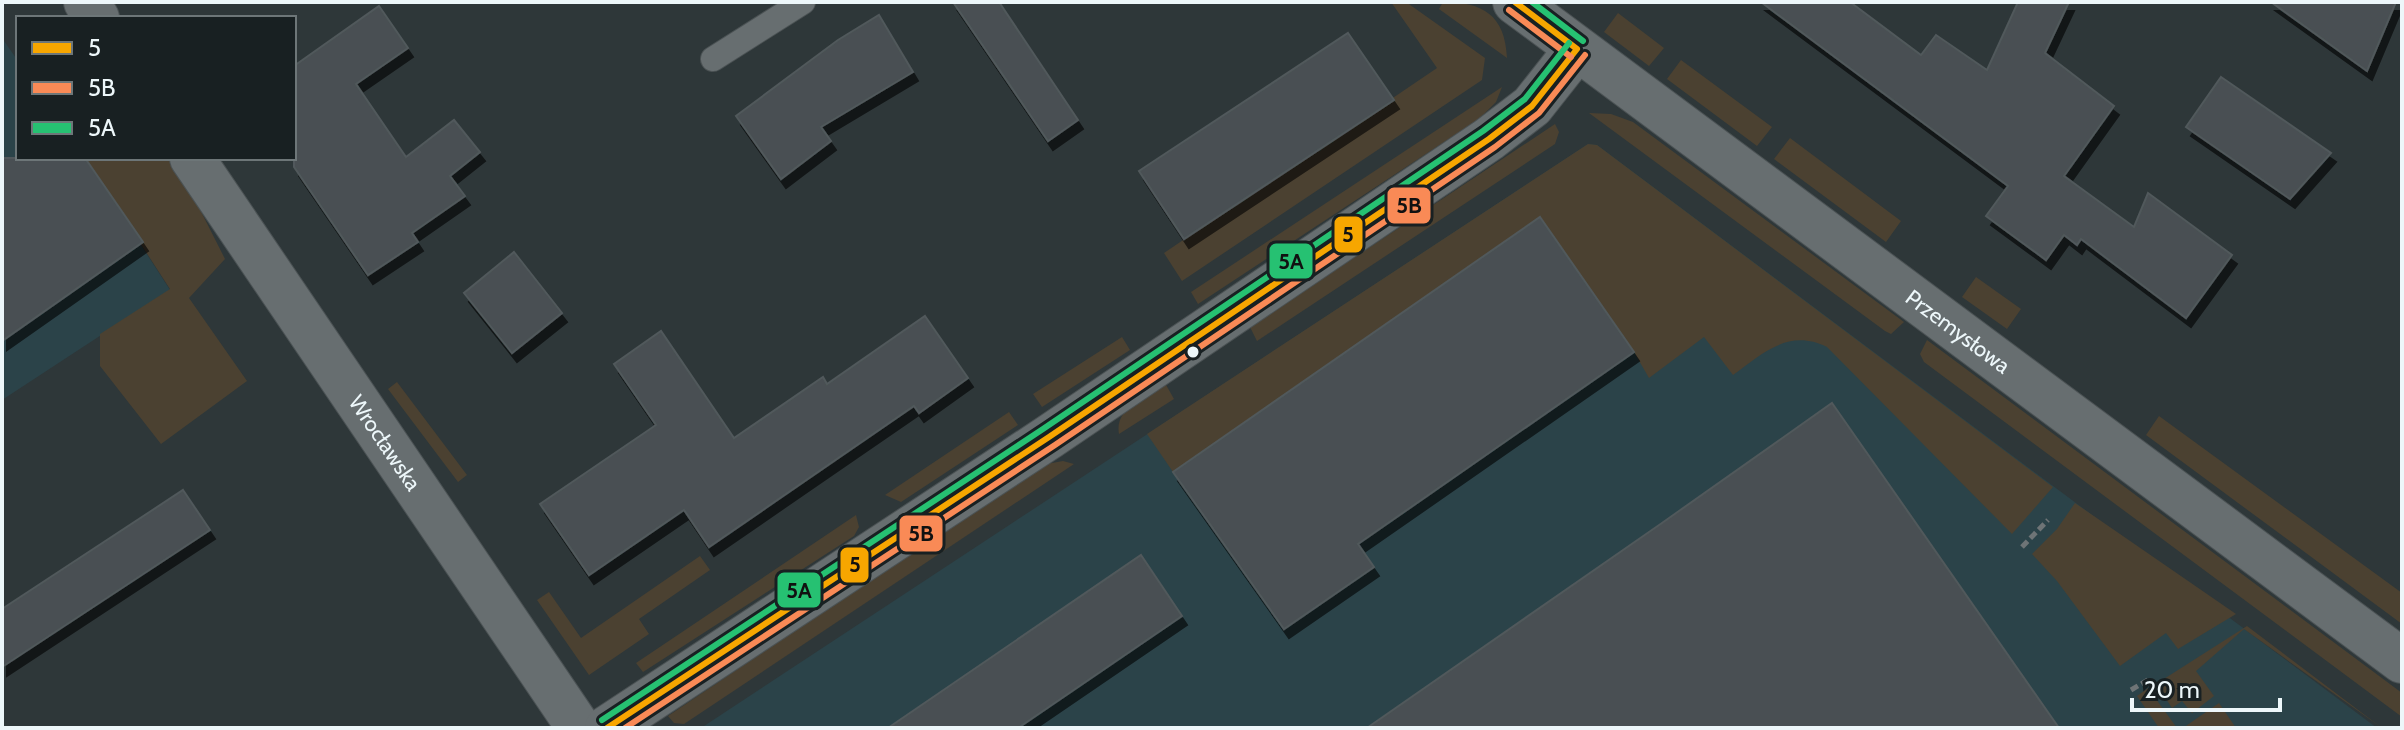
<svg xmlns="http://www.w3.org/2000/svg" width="2404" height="730" viewBox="0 0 2404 730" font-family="Cabin,sans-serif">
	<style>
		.built { fill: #2b4349 }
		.green { fill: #4b4131 }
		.building { fill: #485052; stroke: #51595b; stroke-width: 2; filter: url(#shadow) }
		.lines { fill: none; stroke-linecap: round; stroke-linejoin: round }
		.lane-casing { stroke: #4b5254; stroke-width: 26 }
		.street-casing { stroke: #4b5254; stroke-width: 46 }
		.secondary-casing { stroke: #4b5254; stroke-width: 46 }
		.path { stroke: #6e7476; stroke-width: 5; stroke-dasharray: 8 4; stroke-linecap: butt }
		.lane { stroke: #676e70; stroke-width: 24 }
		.street { stroke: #676e70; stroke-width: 44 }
		.secondary { stroke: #676e70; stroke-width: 44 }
		.bus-1-casing { stroke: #182022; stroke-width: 12 }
		.bus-2-casing { stroke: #182022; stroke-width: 12 }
		.bus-3-casing { stroke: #182022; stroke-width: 12 }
		.bus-1 { stroke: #f7a600; stroke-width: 6 }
		.bus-2 { stroke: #f98a56; stroke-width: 6 }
		.bus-3 { stroke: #26c172; stroke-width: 6 }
		.bus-dot { fill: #edf7fa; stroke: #182022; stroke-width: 3 }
		.labels { text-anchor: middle; stroke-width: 6; stroke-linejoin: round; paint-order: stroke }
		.street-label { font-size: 22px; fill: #edf7fa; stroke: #182022 }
		.line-badge { stroke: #182022; stroke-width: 3 }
		.pale-badge-label { font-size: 22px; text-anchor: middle; font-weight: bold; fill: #111 }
	</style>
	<defs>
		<filter id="shadow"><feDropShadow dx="5" dy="9" stdDeviation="0" flood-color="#0009"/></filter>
	</defs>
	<rect width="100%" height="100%" fill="#2e3739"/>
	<path class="built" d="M 2,38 L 18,61 L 18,158 L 85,158 L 170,290 L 2,400 Z
		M 1588,144 L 1597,145 L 2377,728 L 701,728 Z"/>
	<path class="green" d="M 1391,2 L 1406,2 L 1485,58 L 1482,80 L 1182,281 L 1164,253 L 1437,68 Z
		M 1443,2 C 1483,2 1505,15 1507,58 L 1439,9 Z
		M 1618,13 L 1664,48 L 1649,66 L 1604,32 Z
		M 1681,60 L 1772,127 L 1757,146 L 1667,79 Z
		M 1502,87 L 1496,102 L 1479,119 L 1198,304 L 1191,292 Z
		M 1589,113 L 1611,114 L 1633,122 L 1904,322 L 1891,334 L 1885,331 Z
		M 1555,124 L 1559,132 L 1555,144 L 1257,341 L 1250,327 Z
		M 1790,138 L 1901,221 L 1886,242 L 1774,159 Z
		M 1588,144 L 1597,145 L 2053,487 L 2012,534 L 1827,347 C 1789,328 1763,353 1733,375 L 1704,337 L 1649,378 L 1634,352 L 1173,472 L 1147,434 Z
		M 85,158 L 174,158 L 225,259 L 189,298 L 247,381 L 161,444 L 100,366 L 100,334 L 170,289 Z
		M 1976,277 L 2021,309 L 2007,329 L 1962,297 Z
		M 1122,337 L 1130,350 L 1042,407 L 1033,394 Z
		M 1927,340 L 2402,693 L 2402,717 L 1924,362 L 1920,354 Z
		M 397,382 L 467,475 L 458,482 L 388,389 Z
		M 1165,383 L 1174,399 L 1119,434 C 1114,408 1147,395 1165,383 Z
		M 1009,412 L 1018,425 L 901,502 L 885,495 Z
		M 2159,416 L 2402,593 L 2402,624 L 2146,435 Z
		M 1063,461 L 1074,464 L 684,724 L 674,723 L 668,716 L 1041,465 Z
		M 2075,503 L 2236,614 L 2178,649 L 2166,633 L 2120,666 L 2057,581 L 2032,554 L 2057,529 Z
		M 856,515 L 859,527 L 854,536 L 643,672 L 636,663 Z
		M 700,556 L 710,570 L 639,619 L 649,634 L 589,675 L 537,600 L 549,592 L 581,638 Z
		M 2247,626 L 2382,728 L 2244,629 L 2196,671 L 2214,696 L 2192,713 L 2182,701 L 2172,708 L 2156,684 Z
		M 2148,688 L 2177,728 L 2159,728 L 2137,696 Z
		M 2219,703 L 2236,728 L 2183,728 Z"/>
	<path class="building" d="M 953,2 L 999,2 L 1078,120 L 1048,141 Z
		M 1761,2 L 1850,2 L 1921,55 L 1936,35 L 1987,70 L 2018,2 L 2069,2 L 2045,53 L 2114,106 L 2064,176 L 2134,227 L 2148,193 L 2232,255 L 2186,318 L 2081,239 L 2077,245 L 2064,235 L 2046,260 L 1986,216 L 2008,186 Z
		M 2271,2 L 2396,2 L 2367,71 Z
		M 379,6 L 408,48 L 356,84 L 406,157 L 454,120 L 480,152 L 450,176 L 465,196 L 412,233 L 418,242 L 368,275 L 294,167 L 294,66 Z
		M 879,15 L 913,72 L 821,127 L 831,141 L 781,179 L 736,116 L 838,40 Z
		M 1348,33 L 1394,100 L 1184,239 L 1139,171 Z
		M 2221,77 L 2331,153 L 2290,199 L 2186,127 Z
		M 2,158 L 85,158 L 143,242 L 2,341 Z
		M 1540,217 L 1634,352 L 1358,544 L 1374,567 L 1284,629 L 1173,472 Z
		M 514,252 L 562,313 L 512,353 L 464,293 Z
		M 925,316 L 968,378 L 919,413 L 914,406 L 709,547 L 684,510 L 589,575 L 540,504 L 656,425 L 614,364 L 661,331 L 734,438 L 823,377 L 827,384 Z
		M 1832,403 L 2059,728 L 1367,728 L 1662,523 Z
		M 183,490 L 210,530 L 2,667 L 2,609 Z
		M 1141,555 L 1182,616 L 1018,728 L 888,728 Z"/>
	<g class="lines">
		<defs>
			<path id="lane" d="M 713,59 L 803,2"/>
			<g id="street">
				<path d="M 86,2 L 97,18"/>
				<path id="s1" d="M 192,158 L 579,728"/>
				<path d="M 607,728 L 1049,437 L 1489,139 L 1532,106 L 1577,49"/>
			</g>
			<g id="secondary">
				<path id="s2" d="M 1515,2 L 2402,661"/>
			</g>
		</defs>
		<use href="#lane" class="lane-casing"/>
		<use href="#street" class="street-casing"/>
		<use href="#secondary" class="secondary-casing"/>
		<path class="path" d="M 2022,547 L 2048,520
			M 2131,690 L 2148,680"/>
		<use href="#lane" class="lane"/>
		<use href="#street" class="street"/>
		<use href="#secondary" class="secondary"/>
		<defs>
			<path id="bus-1" d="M 1515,2 L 1577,49
				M 607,728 L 1049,437 L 1489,139 L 1532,106 L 1577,49"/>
			<path id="bus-2" d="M 1509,10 L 1571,57
				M 625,728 L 1055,445 L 1495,147 L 1539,113 L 1585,55"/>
			<path id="bus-3" d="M 1532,2 L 1583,41
				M 602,720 L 1043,429 L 1483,131 L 1525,99 L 1569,43"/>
		</defs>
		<use href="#bus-1" class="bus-1-casing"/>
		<use href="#bus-2" class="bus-2-casing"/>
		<use href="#bus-3" class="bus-3-casing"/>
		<use href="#bus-1" class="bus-1"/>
		<use href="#bus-2" class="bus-2"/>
		<use href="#bus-3" class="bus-3"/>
	</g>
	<circle class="bus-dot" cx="1193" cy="352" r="7"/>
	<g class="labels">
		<g class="street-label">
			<text dy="8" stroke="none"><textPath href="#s2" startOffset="552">Przemysłowa</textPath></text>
			<text dy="8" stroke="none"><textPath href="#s1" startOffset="344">Wrocławska</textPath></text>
		</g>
	</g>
	<g class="line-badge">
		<rect x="1386" y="186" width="46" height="39" rx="8" fill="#f98a56"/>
		<rect x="1333" y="215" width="31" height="39" rx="8" fill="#f7a600"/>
		<rect x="1268" y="242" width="46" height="38" rx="8" fill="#26c172"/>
		<rect x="898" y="514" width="46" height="39" rx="8" fill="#f98a56"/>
		<rect x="839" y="546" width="31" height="38" rx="8" fill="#f7a600"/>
		<rect x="776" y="571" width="46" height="38" rx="8" fill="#26c172"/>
	</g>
	<g class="pale-badge-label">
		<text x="1409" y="213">5B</text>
		<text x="1348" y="242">5</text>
		<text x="1291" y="269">5A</text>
		<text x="921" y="541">5B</text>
		<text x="855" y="572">5</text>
		<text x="799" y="598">5A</text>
	</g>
	<rect width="2404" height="730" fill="none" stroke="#edf7fa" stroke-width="8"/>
	<rect x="16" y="16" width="280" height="144" fill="#182022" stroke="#6d7678" stroke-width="2"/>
	<rect x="32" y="42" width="40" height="12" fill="#f7a600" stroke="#6d7678" stroke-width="2"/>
	<text x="88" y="56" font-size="24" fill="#edf7fa">5</text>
	<rect x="32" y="82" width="40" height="12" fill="#f98a56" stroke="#6d7678" stroke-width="2"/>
	<text x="88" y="96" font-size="24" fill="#edf7fa">5B</text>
	<rect x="32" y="122" width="40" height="12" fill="#26c172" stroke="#6d7678" stroke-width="2"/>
	<text x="88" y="136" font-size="24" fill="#edf7fa">5A</text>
	<path d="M2132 698v12h148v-12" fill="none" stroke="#edf7fa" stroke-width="4"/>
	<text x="2144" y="698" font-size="24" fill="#edf7fa" stroke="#182022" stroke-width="6" paint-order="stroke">20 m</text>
</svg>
